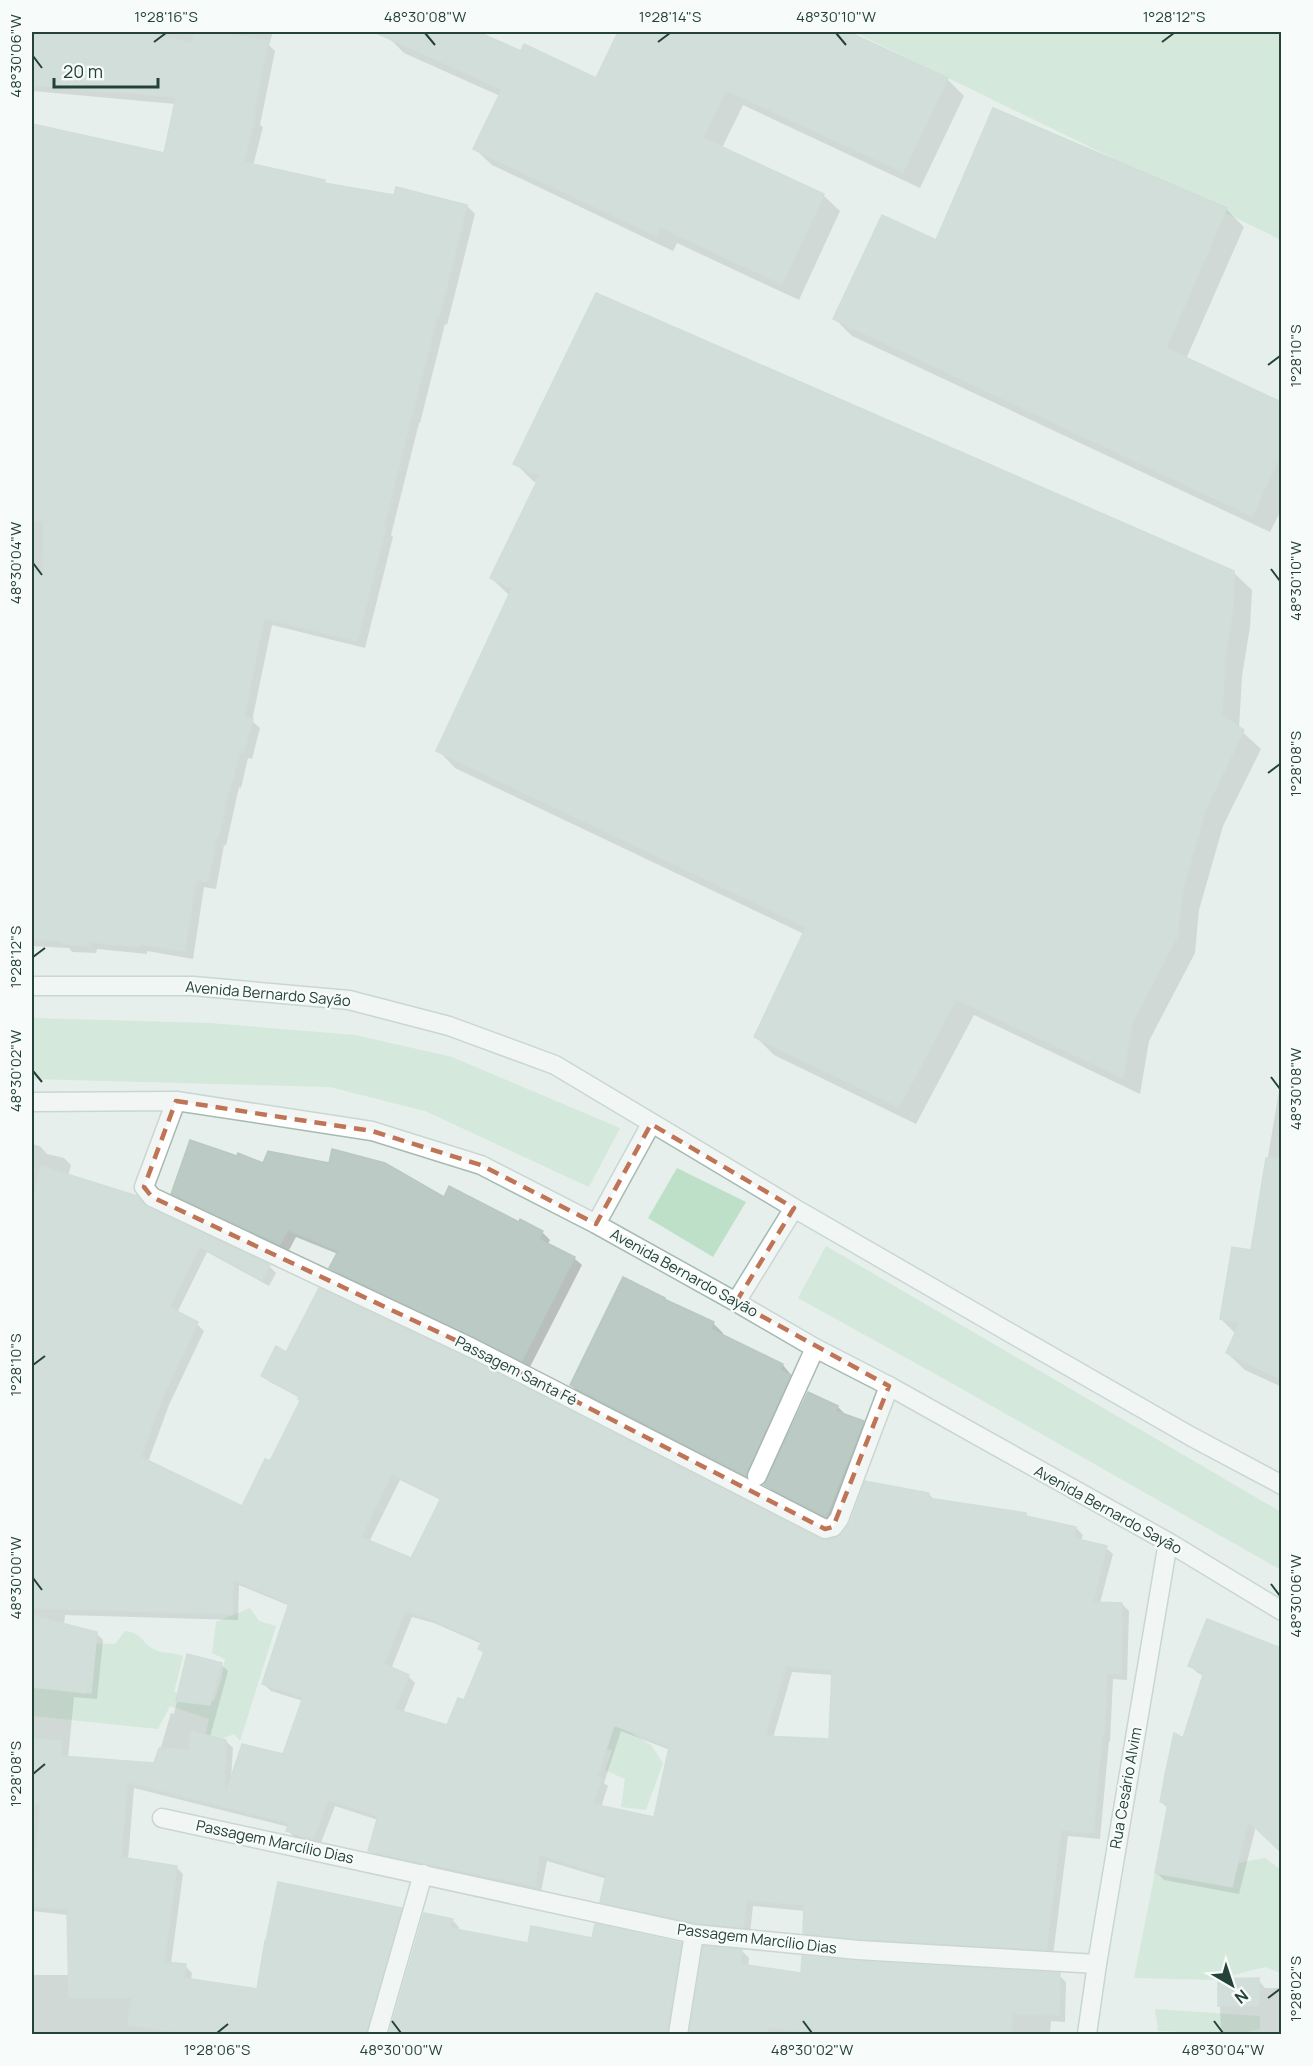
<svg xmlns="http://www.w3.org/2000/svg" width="1313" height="2066" viewBox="0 0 1313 2066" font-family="Manrope,sans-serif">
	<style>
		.green { fill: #bfe0c8 }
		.shadow { fill: #0003; fill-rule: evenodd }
		.building { fill: #bbcac4; stroke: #b8c9c2; stroke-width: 1.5; fill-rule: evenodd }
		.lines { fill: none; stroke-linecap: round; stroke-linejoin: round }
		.street-casing { stroke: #a8b8b2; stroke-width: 21 }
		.secondary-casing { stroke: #a4bbb3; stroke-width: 21 }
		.street { stroke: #fff; stroke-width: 18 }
		.secondary { stroke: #fff; stroke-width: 18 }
		.marked { fill: none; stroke: #c07456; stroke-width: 4.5; stroke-dasharray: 12 8; stroke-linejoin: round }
		.ticks { fill: none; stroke: #24423a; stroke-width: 2 }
		.labels { text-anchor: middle; stroke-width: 4.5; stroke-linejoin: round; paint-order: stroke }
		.street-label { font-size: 15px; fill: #24423a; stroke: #f7fbf9 }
		.neatline { fill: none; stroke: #24423a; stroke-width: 2 }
		.ticks-label { font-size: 15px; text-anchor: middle; fill: #24423a }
	</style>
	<rect width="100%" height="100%" fill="#e6efeb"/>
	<path class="green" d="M 854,32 L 1281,32 L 1281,240 Z
		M 32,1018 L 209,1023 L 355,1035 L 452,1057 L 620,1128 L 589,1187 L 425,1111 L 330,1087 L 32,1079 Z
		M 677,1168 L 746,1202 L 713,1257 L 648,1218 Z
		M 826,1246 L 1281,1512 L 1281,1570 L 955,1385 L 798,1298 Z
		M 250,1608 L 259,1621 L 276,1626 L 240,1741 L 234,1734 L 224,1738 L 205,1736 L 209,1719 L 170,1706 L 158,1729 L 32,1716 L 32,1687 L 86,1694 L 88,1679 L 84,1643 L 115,1644 L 125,1631 C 144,1634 140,1641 153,1649 C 161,1654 174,1652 183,1656 L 174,1692 L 214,1701 L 221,1680 L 225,1659 L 212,1653 L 216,1622 Z
		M 594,1698 L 641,1711 L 633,1734 L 651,1745 L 663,1763 L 646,1810 L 621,1807 L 625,1779 L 605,1770 L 612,1750 L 597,1748 Z
		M 1265,1858 L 1280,1869 L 1281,1869 L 1281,1973 L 1265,1967 L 1214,1980 L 1134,1978 L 1155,1873 L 1232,1887 L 1237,1863 Z
		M 1155,2009 L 1260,2016 L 1260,2029 L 1238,2034 L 1158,2031 Z"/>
	<path class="shadow" d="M 32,32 L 273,32 L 269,45 L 275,51 L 260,125 L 263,127 L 253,166 L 324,181 L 329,186 L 467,206 L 475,214 L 447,325 L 445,324 L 420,423 L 419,423 L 391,535 L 393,537 L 365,648 L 272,625 L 252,721 L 260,728 L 252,759 L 248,758 L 241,788 L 239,787 L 226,846 L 224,845 L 216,889 L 204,887 L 193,959 L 147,951 L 147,954 L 97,949 L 96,953 L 72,952 L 69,948 L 32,946 L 32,360 L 41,361 L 48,312 L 32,310 L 32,125 L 165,154 L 176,104 L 32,91 Z
		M 390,32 L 474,32 L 521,53 L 597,80 L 620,32 L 846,32 L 947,79 L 964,96 L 920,188 L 743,105 L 722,148 L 823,195 L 840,211 L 799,300 L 677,243 L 673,251 L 492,165 L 475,149 L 500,96 L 404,53 L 388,37 Z
		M 1226,209 L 1244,227 L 1186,359 L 1282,404 L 1282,508 L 1270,532 L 852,336 L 835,319 L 937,242 Z
		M 515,463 L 1234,573 L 1252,590 L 1250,627 L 1242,676 L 1239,729 L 1261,749 L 1223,826 L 1199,910 L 1195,953 L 1149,1041 L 1140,1094 L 974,1015 L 916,1124 L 774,1055 L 756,1037 L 804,934 L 455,768 L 438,750 L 510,596 L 491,578 L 537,483 L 533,481 Z
		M 1282,1073 L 1282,1387 L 1245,1370 L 1227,1353 L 1236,1334 L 1221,1319 L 1252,1252 Z
		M 32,1144 L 40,1146 L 47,1154 L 64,1158 L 71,1165 L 68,1176 L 147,1209 L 269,1266 L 276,1273 L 269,1286 L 207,1252 L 177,1313 L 197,1324 L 204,1331 L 169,1405 L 148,1462 L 243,1508 L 270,1463 L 302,1401 L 300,1398 L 270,1382 L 263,1375 L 287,1354 L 819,1540 L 828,1541 L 929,1494 L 935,1501 L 1025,1515 L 1029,1518 L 1076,1528 L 1083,1535 L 1081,1541 L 1106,1548 L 1113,1554 L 1100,1603 L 1122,1604 L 1129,1611 L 1127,1680 L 1113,1679 L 1110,1742 L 1109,1741 L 1100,1839 L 1068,1836 L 1053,1956 L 811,1940 L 804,1933 L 805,1911 L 753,1906 L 750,1934 L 704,1929 L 609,1909 L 602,1902 L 607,1879 L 547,1861 L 541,1892 L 377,1858 L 370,1851 L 378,1820 L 335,1806 L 320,1845 L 294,1837 L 287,1830 L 289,1827 L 134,1788 L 128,1860 L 176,1867 L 183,1874 L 171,1964 L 185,1966 L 192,1973 L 191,1980 L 258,1991 L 401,1909 L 408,1916 L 374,2034 L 32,2034 L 32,1975 L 70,1975 L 68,1915 L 32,1911 ZM 400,1480 L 441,1500 L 411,1560 L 369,1542 ZM 239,1585 L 290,1606 L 264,1684 L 271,1691 L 303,1701 L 284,1756 L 231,1778 L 233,1748 L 226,1741 L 210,1737 L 228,1671 L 221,1664 L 188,1656 L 174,1714 L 171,1713 L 156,1764 L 68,1758 L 74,1697 L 97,1699 L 103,1640 L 96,1633 L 64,1625 L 65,1615 L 238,1620 ZM 412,1617 L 434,1623 L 482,1644 L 480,1649 L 485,1654 L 465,1702 L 448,1727 L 403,1713 L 415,1683 L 408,1676 L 391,1669 ZM 792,1672 L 833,1675 L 831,1741 L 773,1738 ZM 621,1731 L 670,1750 L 655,1819 L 601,1807 L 608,1786 L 604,1783 Z
		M 264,1165 L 444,1199 L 542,1232 L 550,1240 L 548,1244 L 574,1258 L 582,1265 L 530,1367 L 339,1275 L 331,1268 L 338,1254 L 296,1237 L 288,1252 L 181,1201 L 173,1193 Z
		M 624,1279 L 713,1323 L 723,1333 L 722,1336 L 783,1365 L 800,1386 L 756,1485 L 581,1395 L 571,1385 Z
		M 838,1407 L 846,1415 L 863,1422 L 871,1431 L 835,1524 L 774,1493 L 766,1485 Z
		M 1207,1621 L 1282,1649 L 1282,1720 L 1217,1690 L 1282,1755 L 1282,1850 L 1256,1826 L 1239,1894 L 1164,1880 L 1157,1873 L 1169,1809 L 1161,1802 L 1204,1676 L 1198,1673 L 1190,1666 Z
		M 425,1914 L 452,1920 L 459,1927 L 458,1931 L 529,1945 L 593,1940 L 680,1944 L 687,1951 L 674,2034 L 390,2034 Z
		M 705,1948 L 742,1951 L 749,1958 L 748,1967 L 802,1975 L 1059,1975 L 1066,1982 L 1065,2022 L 1051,2021 L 1050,2034 L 691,2034 Z
		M 1219,1980 L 1258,1980 L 1265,1988 L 1282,1988 L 1282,2034 L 1221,2034 Z"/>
	<path class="building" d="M 34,32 L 139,32 L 192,43 L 194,32 L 218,32 L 268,41 L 253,117 L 255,117 L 244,162 L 325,180 L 324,183 L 394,195 L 396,187 L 467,205 L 439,318 L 437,317 L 412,416 L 411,416 L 384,527 L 386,528 L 357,641 L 264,618 L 244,717 L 253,719 L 244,752 L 240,751 L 233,780 L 231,780 L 218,838 L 216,838 L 208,882 L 196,880 L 185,951 L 139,944 L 139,947 L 89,942 L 89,946 L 63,944 L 63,941 L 32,939 L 32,572 L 43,572 L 44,521 L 32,520 L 32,124 L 164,153 L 176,97 L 32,85 Z
		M 374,32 L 478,32 L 521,51 L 524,44 L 596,78 L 618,32 L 849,32 L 948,78 L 903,172 L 726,90 L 703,138 L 824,194 L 782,284 L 660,227 L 656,236 L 473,149 L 502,89 Z
		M 993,108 L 1227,208 L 1166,348 L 1281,402 L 1281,454 L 1252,516 L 833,319 L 882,215 L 936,240 Z
		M 596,293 L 1234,571 L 1233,609 L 1225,657 L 1222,715 L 1244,730 L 1206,808 L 1182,892 L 1178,935 L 1132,1023 L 1123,1078 L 956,999 L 899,1107 L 754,1037 L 806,927 L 436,751 L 512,588 L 490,578 L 540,475 L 513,464 Z
		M 190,1140 L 237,1156 L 238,1153 L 263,1163 L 268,1151 L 329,1163 L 332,1149 L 385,1163 L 444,1197 L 449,1186 L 519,1222 L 520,1219 L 543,1231 L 539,1239 L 575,1257 L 522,1361 L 329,1268 L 338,1251 L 288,1230 L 280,1245 L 171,1194 Z
		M 1266,1158 L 1281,1159 L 1281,1379 L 1226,1353 L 1240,1322 L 1220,1319 L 1232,1247 L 1251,1250 Z
		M 41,1166 L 137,1196 L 147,1207 L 270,1265 L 262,1280 L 200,1246 L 169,1307 L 198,1322 L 162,1398 L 141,1457 L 242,1506 L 265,1459 L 270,1461 L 300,1401 L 298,1399 L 300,1396 L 261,1376 L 276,1346 L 286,1352 L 319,1288 L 467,1358 L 820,1539 L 828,1540 L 842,1534 L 850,1523 L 865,1481 L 929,1493 L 928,1498 L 1026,1513 L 1026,1516 L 1076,1527 L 1074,1538 L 1107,1546 L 1093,1602 L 1122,1603 L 1121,1674 L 1107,1673 L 1104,1735 L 1102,1735 L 1093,1833 L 1061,1830 L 1046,1950 L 859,1939 L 803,1933 L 804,1905 L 746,1900 L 744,1928 L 696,1923 L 600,1902 L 606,1875 L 540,1855 L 535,1886 L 368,1851 L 378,1816 L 328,1800 L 313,1839 L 286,1831 L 289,1823 L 127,1782 L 121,1857 L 177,1866 L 164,1962 L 186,1964 L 184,1978 L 257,1989 L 265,1941 L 266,1941 L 278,1882 L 402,1908 L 366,2034 L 192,2034 L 128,2025 L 132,1998 L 69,1998 L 67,1909 L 32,1906 L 32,1889 L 41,1804 L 32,1803 L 33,1739 L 62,1741 L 61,1756 L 154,1763 L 159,1748 L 189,1750 L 191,1731 L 226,1740 L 224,1799 L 242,1744 L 283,1754 L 303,1697 L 262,1684 L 289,1603 L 233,1580 L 232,1614 L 34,1608 L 32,1607 L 32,1202 ZM 392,1474 L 441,1498 L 411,1558 L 361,1537 ZM 405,1611 L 426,1617 L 482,1641 L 478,1649 L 484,1652 L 464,1700 L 458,1698 L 447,1725 L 395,1709 L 409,1675 L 384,1664 ZM 786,1666 L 832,1670 L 829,1739 L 765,1736 ZM 614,1725 L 669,1747 L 654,1817 L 593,1804 L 602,1778 L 597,1777 Z
		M 623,1277 L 665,1298 L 664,1299 L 714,1322 L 711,1329 L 783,1364 L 780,1370 L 791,1375 L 746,1476 L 570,1385 Z
		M 808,1392 L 838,1406 L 836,1411 L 864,1421 L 826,1517 L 764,1485 Z
		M 34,1616 L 97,1632 L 91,1693 L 32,1687 Z
		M 1207,1619 L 1281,1648 L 1281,1852 L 1248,1821 L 1232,1887 L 1155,1873 L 1168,1804 L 1160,1802 L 1165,1775 L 1174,1733 L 1183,1738 L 1204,1672 L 1188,1666 Z
		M 187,1654 L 222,1663 L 210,1705 L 176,1701 Z
		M 424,1913 L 453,1919 L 450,1928 L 528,1943 L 531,1926 L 592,1938 L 595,1924 L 681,1943 L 667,2034 L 389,2034 Z
		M 703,1946 L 742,1950 L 741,1964 L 801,1973 L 802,1956 L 857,1961 L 1060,1973 L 1059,2015 L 1012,2014 L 1011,2034 L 818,2034 L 768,2027 L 767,2034 L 689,2034 Z
		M 1259,1978 L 1259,2006 L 1218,2006 L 1218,1979 Z"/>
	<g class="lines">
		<defs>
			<path id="street" d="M 176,1101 L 144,1187 L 152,1197 L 472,1348 L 825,1529 L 833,1527 L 839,1519 L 889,1386
				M 757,1476 L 815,1348
				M 162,1818 L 694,1934 L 858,1950 L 1097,1964
				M 377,2034 L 423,1874
				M 678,2034 L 694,1934"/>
			<path id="secondary" d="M 32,986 L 193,986 L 349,1000 L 449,1026 L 555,1065 L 794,1208 L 1000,1327 L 1192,1437 L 1282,1485
				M 32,1102 L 176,1101 L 372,1131 L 481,1165 L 596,1224 L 736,1302 L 815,1348 L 889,1386 L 1168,1542 L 1282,1611
				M 596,1224 L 651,1124
				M 736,1302 L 794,1208
				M 1087,2034 L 1097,1964 L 1168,1542"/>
		</defs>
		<use href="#street" class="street-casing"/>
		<use href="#secondary" class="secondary-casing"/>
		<use href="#street" class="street"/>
		<use href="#secondary" class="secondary"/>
	</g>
	<path d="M0 0H1313V2066H0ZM 176,1101 L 372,1131 L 481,1165 L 596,1224 L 651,1124 L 794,1208 L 736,1302 L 889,1386 L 833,1527 L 825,1529 L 472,1348 L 152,1197 L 144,1187 Z" fill="#e6efeb" fill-opacity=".55" fill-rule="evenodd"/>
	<path class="marked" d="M 176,1101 L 372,1131 L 481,1165 L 596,1224 L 651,1124 L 794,1208 L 736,1302 L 889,1386 L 833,1527 L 825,1529 L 472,1348 L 152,1197 L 144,1187 Z"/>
	<path class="ticks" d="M 425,33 L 435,45M 836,33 L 846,45M 154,42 L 166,33M 658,42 L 670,33M 1162,42 L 1174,33M 33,56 L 42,68M 1268,365 L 1280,356M 33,563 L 42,575M 1271,569 L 1280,581M 1268,773 L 1280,764M 33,957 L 45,948M 33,1071 L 42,1082M 1271,1077 L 1280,1089M 33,1365 L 45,1356M 33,1578 L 42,1590M 1271,1584 L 1280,1596M 33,1774 L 45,1764M 1268,1998 L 1280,1989M 392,2021 L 401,2033M 803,2021 L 812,2033M 1214,2021 L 1223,2033M 217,2033 L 228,2024"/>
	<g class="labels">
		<g class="street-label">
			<text transform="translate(268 994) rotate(5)" y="5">Avenida Bernardo Sayão</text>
			<text transform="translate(684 1273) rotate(29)" y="5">Avenida Bernardo Sayão</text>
			<text transform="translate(516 1371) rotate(27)" y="5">Passagem Santa Fé</text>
			<text transform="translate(1108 1510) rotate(29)" y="5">Avenida Bernardo Sayão</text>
			<text transform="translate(1126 1788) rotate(-80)" y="5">Rua Cesário Alvim</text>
			<text transform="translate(275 1842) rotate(12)" y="5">Passagem Marcílio Dias</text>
			<text transform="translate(757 1939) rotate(7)" y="5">Passagem Marcílio Dias</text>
		</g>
	</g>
	<rect width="1313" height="2066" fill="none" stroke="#f7fbf9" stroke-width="66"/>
	<g transform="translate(1232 1985) rotate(141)" stroke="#f7fbf9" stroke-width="4.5" paint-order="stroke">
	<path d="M0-4.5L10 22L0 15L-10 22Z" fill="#24423a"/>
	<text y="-9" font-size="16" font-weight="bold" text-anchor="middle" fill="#24423a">N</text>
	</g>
	<path d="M54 78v9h104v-9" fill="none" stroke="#24423a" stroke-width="3"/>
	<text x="63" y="78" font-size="18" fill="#24423a" stroke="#f7fbf9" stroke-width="4.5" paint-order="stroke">20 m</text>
	<rect x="33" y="33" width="1247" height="2000" class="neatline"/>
	<g class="ticks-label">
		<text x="166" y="22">1°28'16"S</text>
		<text x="425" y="22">48°30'08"W</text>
		<text x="670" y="22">1°28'14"S</text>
		<text x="836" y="22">48°30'10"W</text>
		<text x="1174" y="22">1°28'12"S</text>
		<text transform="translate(16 56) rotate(-90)" y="5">48°30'06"W</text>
		<text transform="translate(1296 356) rotate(-90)" y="5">1°28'10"S</text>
		<text transform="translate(16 563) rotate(-90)" y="5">48°30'04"W</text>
		<text transform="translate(1296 581) rotate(-90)" y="5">48°30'10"W</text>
		<text transform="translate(1296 764) rotate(-90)" y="5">1°28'08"S</text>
		<text transform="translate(16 957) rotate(-90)" y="5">1°28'12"S</text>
		<text transform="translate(16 1071) rotate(-90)" y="5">48°30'02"W</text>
		<text transform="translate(1296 1089) rotate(-90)" y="5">48°30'08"W</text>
		<text transform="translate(16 1365) rotate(-90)" y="5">1°28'10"S</text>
		<text transform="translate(16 1578) rotate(-90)" y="5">48°30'00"W</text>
		<text transform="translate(1296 1596) rotate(-90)" y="5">48°30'06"W</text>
		<text transform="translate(16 1774) rotate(-90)" y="5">1°28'08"S</text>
		<text transform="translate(1296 1989) rotate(-90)" y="5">1°28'02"S</text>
		<text x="217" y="2055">1°28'06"S</text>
		<text x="401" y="2055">48°30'00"W</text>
		<text x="812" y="2055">48°30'02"W</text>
		<text x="1223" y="2055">48°30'04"W</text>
	</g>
</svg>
